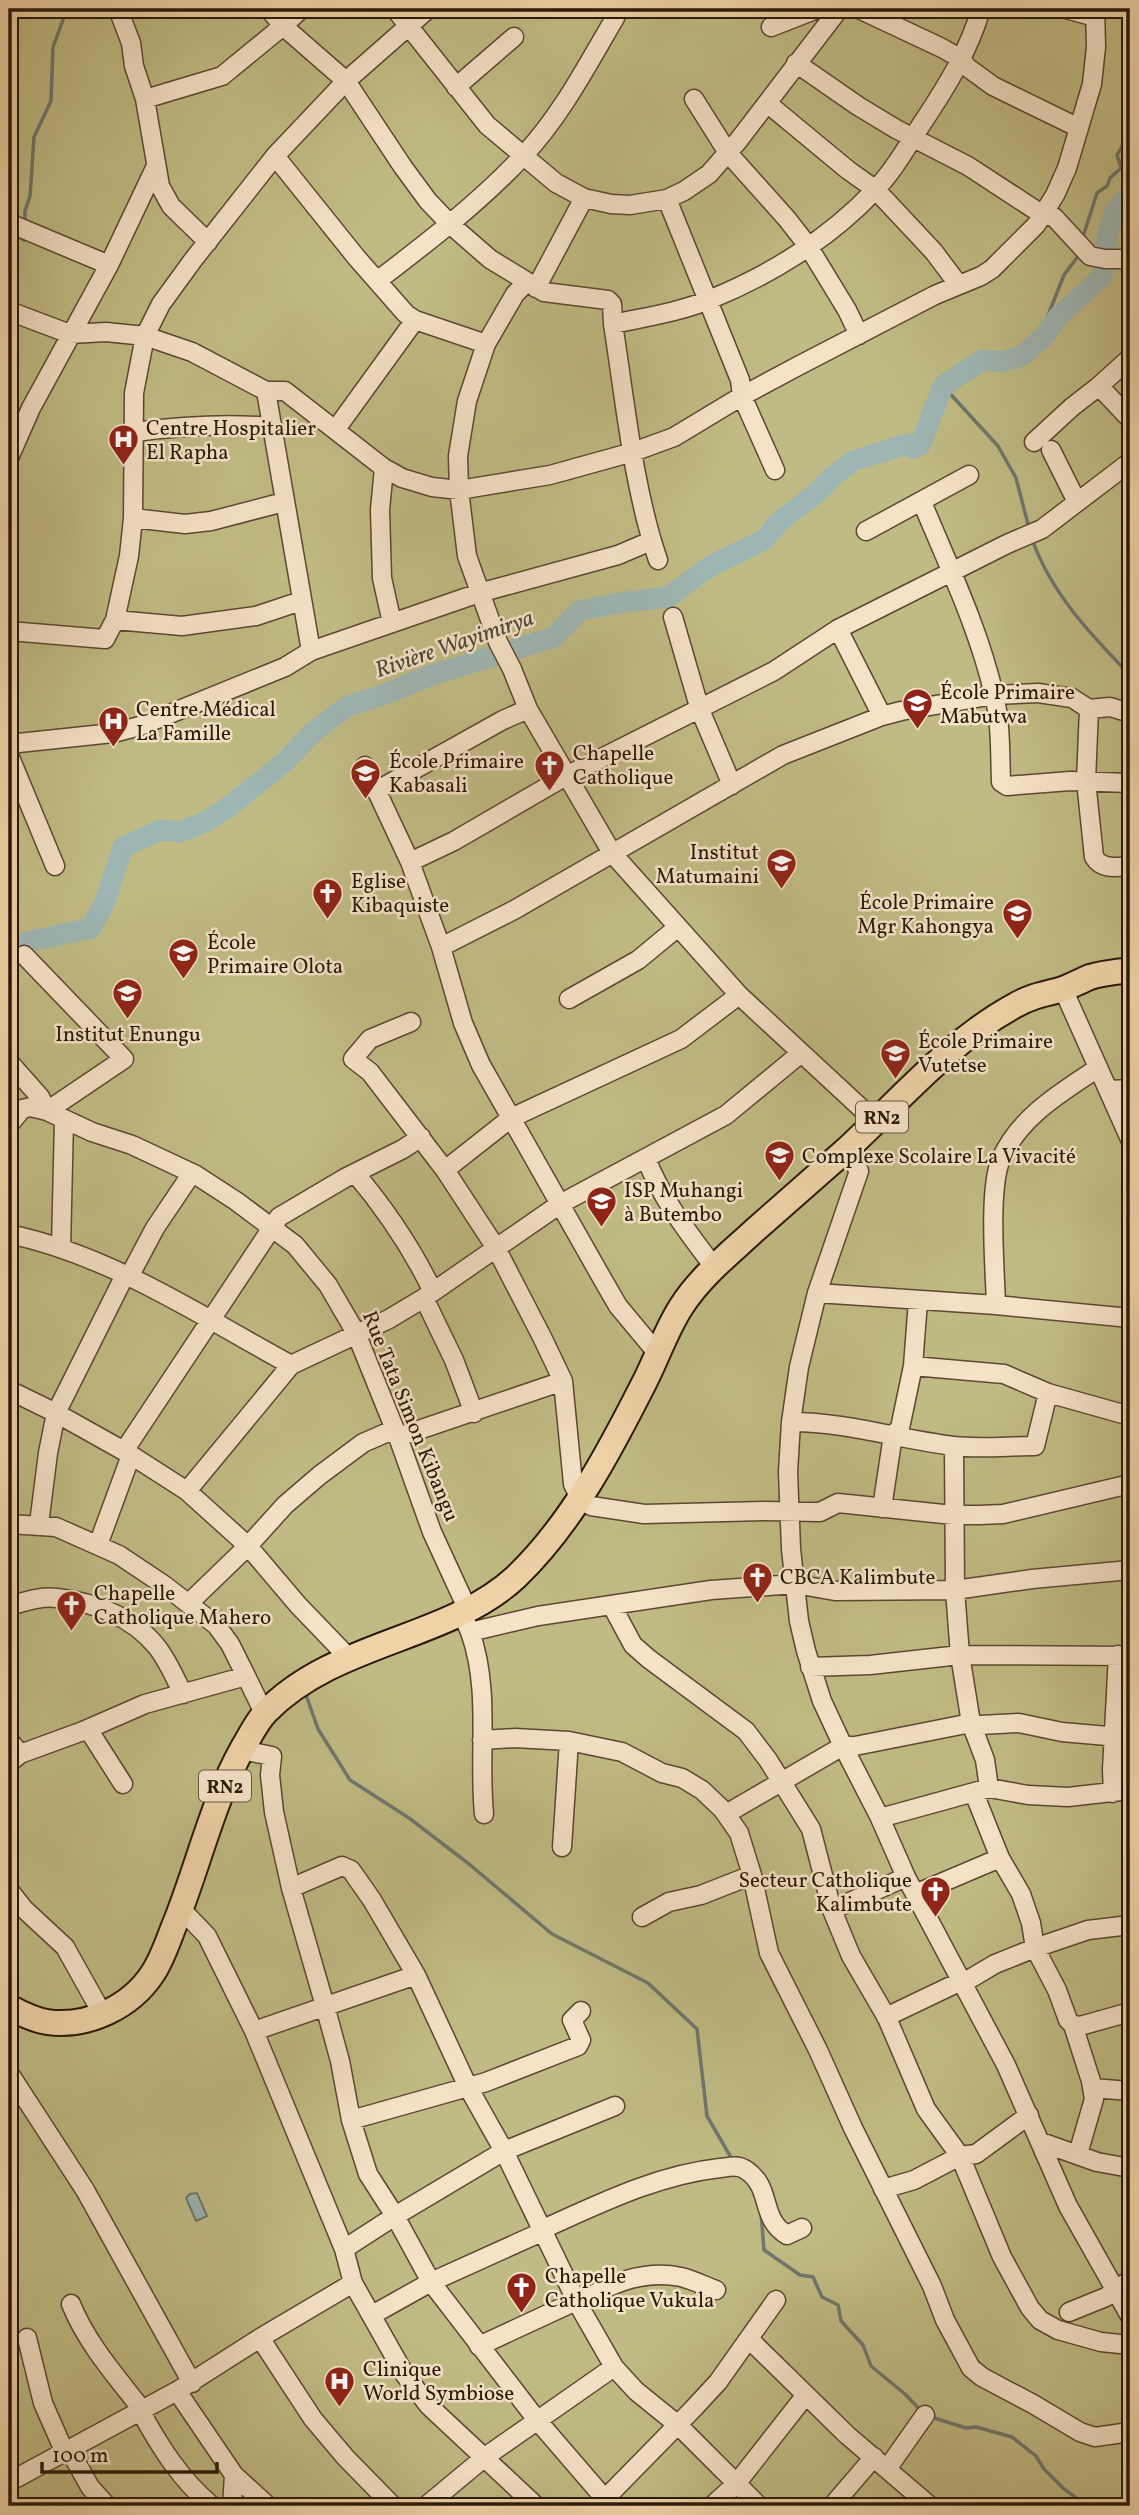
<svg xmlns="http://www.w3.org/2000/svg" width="1139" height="2515" viewBox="0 0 1139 2515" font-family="Vollkorn,serif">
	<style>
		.green { fill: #c0bb84; stroke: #746a46; stroke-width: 2 }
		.water { fill: #9eb6b3; stroke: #6f776e; stroke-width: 2 }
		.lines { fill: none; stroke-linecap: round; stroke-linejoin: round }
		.stream { stroke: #6f776e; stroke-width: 3.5 }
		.river { stroke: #9eb6b3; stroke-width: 21 }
		.minor-casing { stroke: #5a4830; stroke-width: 21 }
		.highway-casing { stroke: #281907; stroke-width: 28 }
		.minor { stroke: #f5e2c7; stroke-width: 18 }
		.highway { stroke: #f0d3a9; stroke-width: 24 }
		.labels { text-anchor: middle; stroke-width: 5; stroke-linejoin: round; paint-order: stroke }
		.shield { fill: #f5e2c7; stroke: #665541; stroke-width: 2 }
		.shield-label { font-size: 19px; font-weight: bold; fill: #281907 }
		.poi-label { font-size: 21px; fill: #281907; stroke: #f5e2c7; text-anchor: start }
		.street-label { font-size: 21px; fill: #281907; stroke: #f5e2c7 }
		.water-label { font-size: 23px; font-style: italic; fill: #4b483b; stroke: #f5e2c7 }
	</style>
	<rect width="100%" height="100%" fill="#f0d3a9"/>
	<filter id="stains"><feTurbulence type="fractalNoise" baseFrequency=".00286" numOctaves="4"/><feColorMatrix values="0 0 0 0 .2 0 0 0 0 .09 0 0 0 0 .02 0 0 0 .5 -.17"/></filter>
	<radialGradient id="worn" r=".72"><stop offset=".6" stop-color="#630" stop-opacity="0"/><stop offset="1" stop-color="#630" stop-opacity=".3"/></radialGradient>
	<path class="green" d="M 9,9 L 1130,9 L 1130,2506 L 9,2506 Z"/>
	<path class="water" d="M 197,2193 L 207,2216 L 196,2221 L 186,2198 L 190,2194 Z"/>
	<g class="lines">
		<path class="stream" d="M 25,223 L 25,211 L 30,196 L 34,137 L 51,101 L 53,47 L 67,9
			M 12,233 L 24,240 L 24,237
			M 1082,240 L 1097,193 L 1107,186 L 1110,178 L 1121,168 L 1117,155 L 1123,145 L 1130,143
			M 1034,345 L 1036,336 L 1045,323 L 1064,275 L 1079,255
			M 943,386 L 998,446 L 1016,478 L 1029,528
			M 1032,539 C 1051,593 1091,635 1130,675
			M 305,1692 L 318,1729 L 350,1780 L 409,1818 L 469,1864 L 552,1934 L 648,1983 L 697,2029 L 707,2116 L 733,2161
			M 761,2212 L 764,2250 L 800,2275 L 813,2277 L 822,2297 L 838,2305 L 841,2321 L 863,2345 L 871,2366 L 906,2395 L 922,2412
			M 928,2416 L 966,2428 L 976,2427 L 1012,2437 L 1036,2456 L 1044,2469 L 1063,2488 L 1087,2506"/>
		<path class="river" d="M 9,946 L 91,928 L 104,904 L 123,847 L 161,830 L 180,832 L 205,822 L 227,808 L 285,762 L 312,733 L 346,707 L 388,693 L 426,677 L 554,637 L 579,611 L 618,603 L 668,597 L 712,565 L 764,540 L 780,521 L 818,492 L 832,477 L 853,461 L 907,444 L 913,448 L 920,445 L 943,386 L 982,360 L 1002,362 L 1021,356 L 1042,339 L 1058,317 L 1102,277 C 1106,250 1105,213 1130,195"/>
		<defs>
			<path id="minor" d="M 118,9 L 131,43 L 134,66 L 145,99 L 160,186 L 171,206 L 208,242
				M 269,9 L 283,26 L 346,81 L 403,167 L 428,201 L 451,225 L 490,259 L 544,292 L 608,300 L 612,304 L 613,324
				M 395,9 L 487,125 L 556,183 L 584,198 L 611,204 L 630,205 L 667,199 L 684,191 L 709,174 L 738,141 L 839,9
				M 859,9 L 942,48 L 961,59 L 967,67 L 993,86 L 1079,128
				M 1066,9 L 1095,17
				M 771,27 L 817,9
				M 796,63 L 858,106 L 896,129 L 968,166 L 1043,215 L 1054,217 L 1090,256 L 1105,259 L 1130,259
				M 456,87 L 514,37
				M 145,99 L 222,76 L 283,26 L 301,9
				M 694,99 L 728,153 L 787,219 L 808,246 L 847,310 L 859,335
				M 767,103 L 848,170 L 876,190 L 934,252 L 958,284
				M 275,156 L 356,257 L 406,314 L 415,320 L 486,344
				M 667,199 L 740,380 L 742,396 L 775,470
				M 9,223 L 109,265
				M 377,281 C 428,242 479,203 523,156 C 561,116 587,65 615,18 L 617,9
				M 526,283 L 515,294 L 486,344 L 467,401 L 458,456 L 459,490 L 467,556 L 498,642 L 512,669 L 528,709 L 612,853 L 739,995 L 876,1122
				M 536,288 L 584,198
				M 9,311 L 70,334 L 106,332 L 145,336 L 192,352 L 266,391 L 285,391 L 384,468 L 402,478 L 432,487 L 459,490 L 550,475 L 633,452 L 674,437 L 742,396 L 798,366 L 935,295 L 981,276 L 992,269 L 1036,225 L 1055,195 L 1067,168 L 1092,84 L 1096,47 L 1095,9
				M 1130,358 L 1099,386 L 1130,419
				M 266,391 L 311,651
				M 336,429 L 415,320
				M 135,432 C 180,426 226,423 272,427
				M 1034,442 L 1072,407 L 1099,386
				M 1051,450 L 1077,502
				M 9,458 L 31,408 L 109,265 L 155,168
				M 384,468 L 380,510 L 382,578 L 392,623
				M 922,502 C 948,565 979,629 994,695 C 1001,724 1000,753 1001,782 L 1007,786 L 1070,781 L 1130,783
				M 133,518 L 185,524 L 211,521 L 284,502
				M 866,531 L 969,475
				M 658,560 C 633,487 625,400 613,324 C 646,317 680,312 711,299 C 770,275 830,238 874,191 C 893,172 908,145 923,122 C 947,86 969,50 981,9
				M 673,617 L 700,710 L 732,785
				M 115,620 L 182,626 L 256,616 L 301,601
				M 838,629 L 882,716
				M 9,631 L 105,639 L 115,620 L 129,556 L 133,518 L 134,393 L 145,336 L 161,304 L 193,260 L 275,156 L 346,81 L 428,9
				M 1089,709 L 1086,781 L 1094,857 C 1102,870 1116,867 1130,866
				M 9,744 L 113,733 L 140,726 L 285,667 L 311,651 L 479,593 L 618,555 L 651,541
				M 9,755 L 55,866
				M 365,766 L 410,862 L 441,947 L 463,1023 L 481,1065 L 603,1280 L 618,1306 L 658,1354
				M 376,791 L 503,720 L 528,709
				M 410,862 L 454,841 L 566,776 L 774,671 L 838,629 L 1007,544 L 1042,529 L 1130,462
				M 441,947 L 514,910 L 783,755 L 882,716 L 901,711 L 994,695 L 1038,693 L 1072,698 L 1089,709 L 1110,707 L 1130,713
				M 24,955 L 124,1059 L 47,1111
				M 1063,989 L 1130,1139
				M 569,999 L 638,960 L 678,927
				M 411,1022 L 370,1039 L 353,1059 L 370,1072 L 445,1170 L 496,1248 L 542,1337 L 563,1381 L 573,1484 L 580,1499 L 591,1506 L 644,1514 L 765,1511 L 820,1512 L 838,1503 L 953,1515 L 980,1515 L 1003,1514 L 1130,1484
				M 9,1062 L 40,1097 L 47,1111
				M 1109,1090 L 1130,1089
				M 9,1125 L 22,1109 L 31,1107 L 47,1111 L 92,1132 L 132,1145 L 196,1175 L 236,1201 L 295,1245 L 328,1285 L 356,1333 L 398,1437 L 432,1532 L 467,1608
				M 845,1150 L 859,1171 L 817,1293 L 799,1367 L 791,1422 L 788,1472 L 791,1549 L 799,1621 L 806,1651 L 822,1701 L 843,1746 L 880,1818 L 906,1877 L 1006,2065 L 1068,2206 L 1130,2316
				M 646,1158 C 662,1200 688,1232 714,1267
				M 445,1170 L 511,1118 L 681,1039 L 739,995
				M 355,1173 C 386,1210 412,1248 433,1292
				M 9,1234 C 110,1255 201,1316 291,1365 L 389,1319 L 424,1298 L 560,1204 L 726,1115 L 800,1054
				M 61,1248 L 64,1120
				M 129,1277 L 155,1228 L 192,1173
				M 817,1293 L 996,1305 L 1130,1318
				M 424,1298 L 454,1360 L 474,1413
				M 996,1305 C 995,1270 988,1189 1001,1159 C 1019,1117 1062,1092 1098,1068
				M 913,1366 L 1004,1374 L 1048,1393 L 1130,1416
				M 9,1390 L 56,1413 L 131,1455 L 187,1491 L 248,1546 L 298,1605 L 348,1657
				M 791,1422 C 847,1422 898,1439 953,1446 C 979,1449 1008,1446 1035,1446 L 1048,1393
				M 398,1437 L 563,1381
				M 954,1446 L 955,1590 L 960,1655 L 971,1723 L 985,1760 L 989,1788
				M 124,1451 L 279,1217 L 345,1178 L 403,1149 L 421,1137
				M 187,1491 L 291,1365
				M 882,1508 L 893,1435 L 900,1428 L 913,1366 L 918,1301
				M 9,1524 L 56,1527 L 119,1555 L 164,1585 L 216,1625 L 230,1644 L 246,1676
				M 39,1524 L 48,1453 L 56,1413 L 125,1275
				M 98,1545 L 131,1455
				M 189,1603 L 248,1546 L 285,1505 L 320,1475 L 363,1443 L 395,1429
				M 9,1606 C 24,1602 40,1596 57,1598 C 94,1602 133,1617 157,1647 C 168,1661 175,1678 183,1694
				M 612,1606 L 633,1645 L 649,1659 L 746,1731 L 768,1760 L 811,1829 L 832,1910 L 851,1956 L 887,2018 L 926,2109 L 960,2156 L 1002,2257 L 1030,2308 L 1040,2320 L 1058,2330 L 1101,2342 L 1130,2345
				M 461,1611 L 470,1632 L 538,1616 L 711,1590 L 795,1584 L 835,1591 L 955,1590 L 1032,1579 L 1130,1570
				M 470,1632 C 491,1690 478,1754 484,1814
				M 810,1667 L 870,1665 L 960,1655 L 1130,1656
				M 88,1729 L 123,1784
				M 9,1740 L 20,1754
				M 482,1740 L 515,1738 L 569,1741 L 622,1752 L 662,1773 L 682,1778 L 702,1790 L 723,1810 L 739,1833 L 752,1875 L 769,1953 L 818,2050 L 853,2128 L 932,2286 L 945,2320 L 971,2368 L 982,2377 L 1033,2404 L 1080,2432 L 1095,2437 L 1130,2432
				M 241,1750 L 272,1756 L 270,1775 L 274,1812 L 291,1888 L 325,2006 L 340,2061 L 351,2120 L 368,2174 L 395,2216 L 431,2282 L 537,2420 L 605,2499
				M 9,1763 L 20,1754 L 83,1731 L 145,1704 L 246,1676 L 264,1713
				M 974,1793 L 1000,1858 L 1021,1894 L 1031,1923 L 1035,1948 L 1057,1990 L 1068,2020 L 1073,2025 L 1080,2026 L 1130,2012
				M 1113,1793 L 1112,1770 L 1118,1655
				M 726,1814 L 843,1746 L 855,1746 L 971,1723 L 980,1725 L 1019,1723 L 1062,1732 L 1130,1738
				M 880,1818 L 989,1788 L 1028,1795 L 1068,1797 L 1130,1790
				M 562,1847 L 569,1741
				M 291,1888 L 342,1866 L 351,1870 L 372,1900 L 416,1975 L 468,2087 L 504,2151 L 578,2304 L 614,2367 L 636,2391 L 678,2425 L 759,2506
				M 9,1890 L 24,1909 L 65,1947 L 103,2015
				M 915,1894 L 1000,1858
				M 181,1909 L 207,1936 L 254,2031 L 344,2249 L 353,2283 L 405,2375 L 429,2406 L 536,2506
				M 832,1910 L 906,1877
				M 642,1917 L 669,1902 L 701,1895 L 752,1875
				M 886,2017 L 955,1984 L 963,1983 L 995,1964 L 1035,1948 L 1088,1930 L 1130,1925
				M 1073,2025 L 1091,2081 L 1094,2099 L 1078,2154
				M 254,2031 L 416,1975
				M 9,2073 L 85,2190 L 192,2383
				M 1092,2088 L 1130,2091
				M 351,2120 L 486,2082 L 578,2046 L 581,2040 L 572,2020 L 581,2011
				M 1041,2142 L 1097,2162 L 1130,2168
				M 883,2189 L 914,2180 L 960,2156 L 976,2154 L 1029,2115
				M 543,2229 C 601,2203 657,2175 720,2168 C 729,2167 738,2164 746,2170 C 773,2188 759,2218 787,2235 L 802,2228
				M 344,2249 L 395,2216 L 504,2151 L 615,2106
				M 71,2304 C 87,2344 117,2377 143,2411
				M 578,2304 C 608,2284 643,2269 681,2277 C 693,2280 705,2286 716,2290
				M 1069,2312 L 1106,2297 L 1130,2280
				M 372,2315 L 431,2282 L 544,2231
				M 27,2338 L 43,2403 L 65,2453
				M 260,2338 L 313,2419 L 346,2458 L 393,2506
				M 750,2340 L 847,2435 L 930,2506
				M 479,2346 L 576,2301
				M 177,2391 L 234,2475 L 268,2506
				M 141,2412 C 160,2447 181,2480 212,2506
				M 70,2451 L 90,2487 L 107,2506
				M 887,2469 L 925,2415
				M 9,2482 L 177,2391 L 260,2338 L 353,2283
				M 232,2506 L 234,2475
				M 426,2506 L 485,2457 L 614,2367
				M 598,2506 L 693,2409 L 718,2382 L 776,2300
				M 712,2506 L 736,2484 L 805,2396
				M 832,2506 L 874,2457"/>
			<path id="highway" d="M 9,2007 C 20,2013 34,2020 47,2022 C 87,2028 131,2007 153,1973 C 163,1958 169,1938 176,1921 C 200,1861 214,1795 248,1739 C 253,1730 259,1719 266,1712 C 335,1641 448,1640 516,1577 C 571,1524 608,1454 642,1387 C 656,1361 665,1332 681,1307 C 700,1277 729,1254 755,1230 C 786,1203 816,1176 847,1149 C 900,1100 950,1041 1014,1006 C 1029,997 1043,994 1060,990 C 1070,987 1080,981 1090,977 C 1103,973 1117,972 1130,970"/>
		</defs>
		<use href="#minor" class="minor-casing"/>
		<use href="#highway" class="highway-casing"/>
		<use href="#minor" class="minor"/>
		<use href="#highway" class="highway"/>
	</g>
	<defs>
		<symbol id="hospital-pin" viewBox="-11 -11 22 30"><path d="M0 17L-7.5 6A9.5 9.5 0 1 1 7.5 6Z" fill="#8f2418" stroke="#f5e2c7"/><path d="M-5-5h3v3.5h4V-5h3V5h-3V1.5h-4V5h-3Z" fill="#fff"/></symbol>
		<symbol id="school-pin" viewBox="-11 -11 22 30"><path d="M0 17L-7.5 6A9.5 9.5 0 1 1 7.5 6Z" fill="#8f2418" stroke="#f5e2c7"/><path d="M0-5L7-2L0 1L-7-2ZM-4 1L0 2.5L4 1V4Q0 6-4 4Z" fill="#fff"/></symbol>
		<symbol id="church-pin" viewBox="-11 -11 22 30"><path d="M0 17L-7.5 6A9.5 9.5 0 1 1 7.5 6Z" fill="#8f2418" stroke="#f5e2c7"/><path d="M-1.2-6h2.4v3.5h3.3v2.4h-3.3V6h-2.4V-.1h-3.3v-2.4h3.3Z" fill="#fff"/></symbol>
		<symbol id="university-pin" viewBox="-11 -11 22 30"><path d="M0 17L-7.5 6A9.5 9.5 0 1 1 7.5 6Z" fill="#8f2418" stroke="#f5e2c7"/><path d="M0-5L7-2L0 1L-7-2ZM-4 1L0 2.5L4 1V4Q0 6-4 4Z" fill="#fff"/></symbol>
	</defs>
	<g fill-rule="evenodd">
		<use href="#hospital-pin" x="106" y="422" width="35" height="47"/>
		<use href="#school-pin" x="900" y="686" width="35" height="47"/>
		<use href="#hospital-pin" x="96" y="704" width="35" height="47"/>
		<use href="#church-pin" x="532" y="748" width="35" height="47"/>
		<use href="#school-pin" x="348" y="756" width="35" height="47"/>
		<use href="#school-pin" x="764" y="846" width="35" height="47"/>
		<use href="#church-pin" x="310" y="876" width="35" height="47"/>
		<use href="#school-pin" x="1000" y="896" width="35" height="47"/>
		<use href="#school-pin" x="166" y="936" width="35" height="47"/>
		<use href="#school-pin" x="110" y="976" width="35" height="47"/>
		<use href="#school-pin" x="878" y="1036" width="35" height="47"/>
		<use href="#school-pin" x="762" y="1138" width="35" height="47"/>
		<use href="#university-pin" x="584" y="1184" width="35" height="47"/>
		<use href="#church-pin" x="740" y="1560" width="35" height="47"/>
		<use href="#church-pin" x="54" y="1588" width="35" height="47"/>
		<use href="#church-pin" x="918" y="1874" width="35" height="47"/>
		<use href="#church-pin" x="504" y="2270" width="35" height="47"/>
		<use href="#hospital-pin" x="322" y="2364" width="35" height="47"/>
	</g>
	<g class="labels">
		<g class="shield">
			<rect x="856" y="1101.5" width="52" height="31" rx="5"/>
			<rect x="199" y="1770.5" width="52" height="31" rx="5"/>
		</g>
		<g class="shield-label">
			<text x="882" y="1124">RN2</text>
			<text x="225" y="1793">RN2</text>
		</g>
		<g class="poi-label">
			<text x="146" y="435">Centre Hospitalier<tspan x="146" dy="24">El Rapha</tspan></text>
			<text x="940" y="699">École Primaire<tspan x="940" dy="24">Mabutwa</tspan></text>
			<text x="136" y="716">Centre Médical<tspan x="136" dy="24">La Famille</tspan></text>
			<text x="573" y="760">Chapelle<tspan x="573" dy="24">Catholique</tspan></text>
			<text x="389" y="768">École Primaire<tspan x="389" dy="24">Kabasali</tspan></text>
			<text x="759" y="859" text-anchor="end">Institut<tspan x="759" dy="24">Matumaini</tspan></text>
			<text x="351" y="888">Eglise<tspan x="351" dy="24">Kibaquiste</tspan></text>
			<text x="994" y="909" text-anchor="end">École Primaire<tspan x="994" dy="24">Mgr Kahongya</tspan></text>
			<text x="207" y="949">École<tspan x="207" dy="24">Primaire Olota</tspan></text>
			<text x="128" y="1041" text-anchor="middle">Institut Enungu</text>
			<text x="918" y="1048">École Primaire<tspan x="918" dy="24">Vutetse</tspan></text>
			<text x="802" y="1163">Complexe Scolaire La Vivacité</text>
			<text x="624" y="1197">ISP Muhangi<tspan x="624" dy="24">à Butembo</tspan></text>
			<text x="780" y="1584">CBCA Kalimbute</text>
			<text x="94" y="1600">Chapelle<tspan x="94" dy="24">Catholique Mahero</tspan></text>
			<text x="912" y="1887" text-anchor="end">Secteur Catholique<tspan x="912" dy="24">Kalimbute</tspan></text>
			<text x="545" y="2283">Chapelle<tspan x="545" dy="24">Catholique Vukula</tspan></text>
			<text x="363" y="2376">Clinique<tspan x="363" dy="24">World Symbiose</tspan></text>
		</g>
		<g class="street-label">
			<text transform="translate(411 1416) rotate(68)" y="7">Rue Tata Simon Kibangu</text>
		</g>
		<g class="water-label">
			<text transform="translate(454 643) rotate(-19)" y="8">Rivière Wayimirya</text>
		</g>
	</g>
	<rect width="1139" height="2515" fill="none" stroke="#f0d3a9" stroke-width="35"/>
	<rect x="10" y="10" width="1118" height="2494" fill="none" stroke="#281907" stroke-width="3.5"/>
	<rect x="18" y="18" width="1104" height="2480" fill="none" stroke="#281907" stroke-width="2"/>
	<path d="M42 2462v10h175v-10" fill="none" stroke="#281907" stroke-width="3.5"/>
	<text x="52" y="2462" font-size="21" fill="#281907" stroke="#f5e2c7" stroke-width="5" paint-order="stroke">100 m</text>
	<rect width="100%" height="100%" filter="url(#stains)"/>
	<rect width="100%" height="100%" fill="url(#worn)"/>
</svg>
